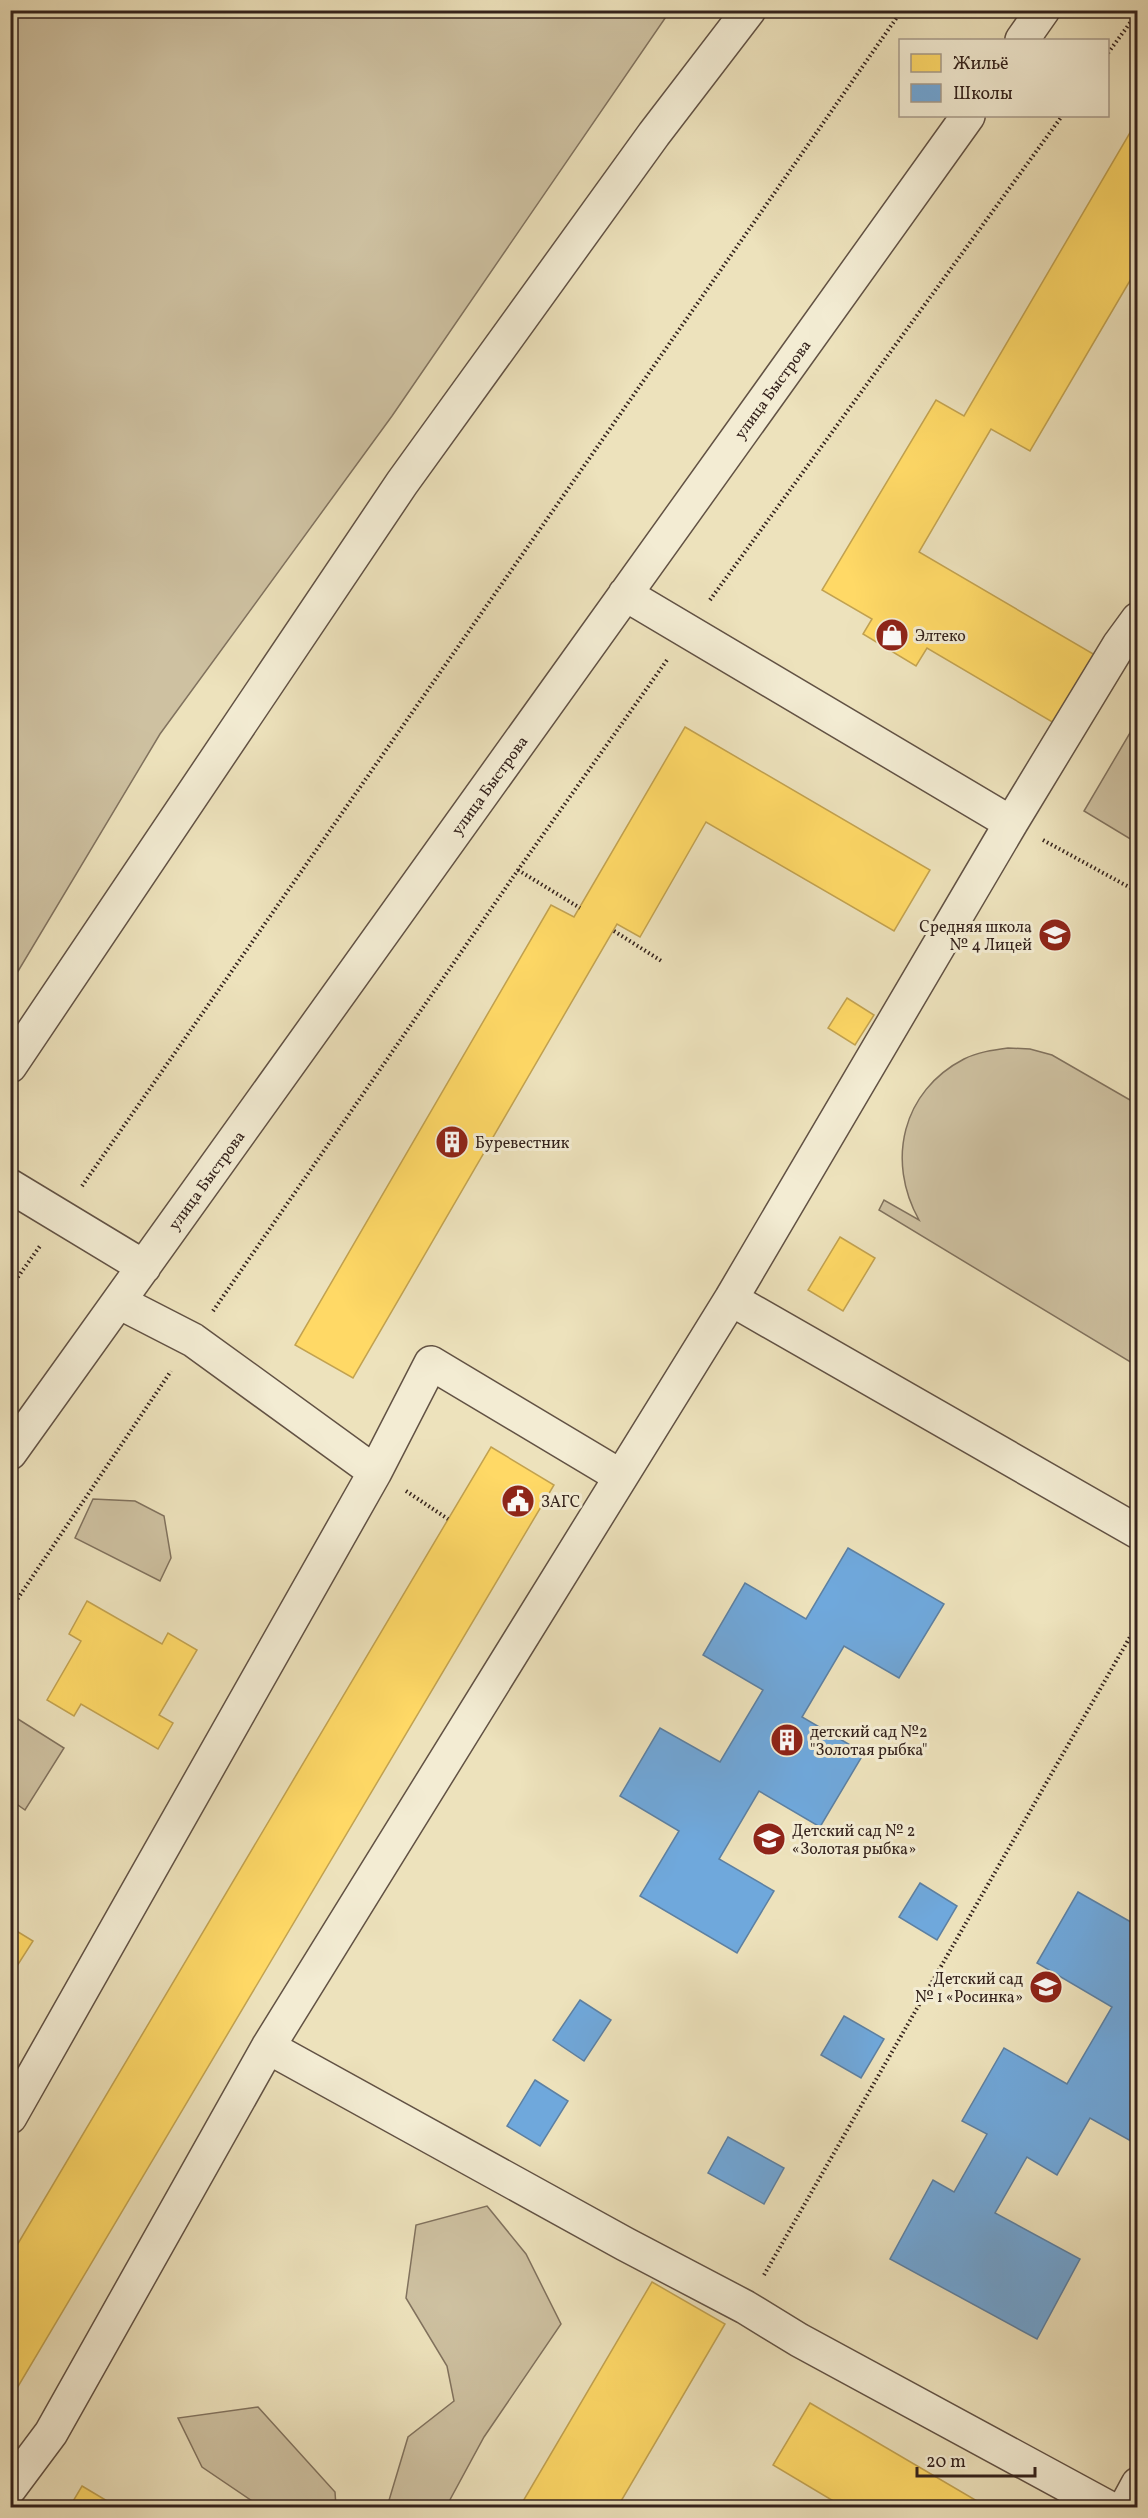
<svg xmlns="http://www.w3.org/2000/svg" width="1148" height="2518" viewBox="0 0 1148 2518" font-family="Vollkorn,serif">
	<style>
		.green { fill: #cec1a1; stroke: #81725e; stroke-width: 1.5 }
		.homes { fill: #ffd966; stroke: #c2a250; stroke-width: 1.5 }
		.schools { fill: #6fa8dc; stroke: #5d80a2; stroke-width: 1.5 }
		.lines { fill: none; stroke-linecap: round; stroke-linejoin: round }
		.minor-casing { stroke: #625244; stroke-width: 36 }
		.path { stroke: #34221c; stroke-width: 4; stroke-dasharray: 1.5 3; stroke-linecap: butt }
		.minor { stroke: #f3ecd3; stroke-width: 33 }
		.labels { text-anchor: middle; stroke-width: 6; stroke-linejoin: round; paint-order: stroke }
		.street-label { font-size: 16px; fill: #34221c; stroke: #f3ecd3 }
		.poi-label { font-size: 16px; fill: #34221c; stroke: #f3ecd3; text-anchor: start }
	</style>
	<rect width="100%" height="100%" fill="#ede2bc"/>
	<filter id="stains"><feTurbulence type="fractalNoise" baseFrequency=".00333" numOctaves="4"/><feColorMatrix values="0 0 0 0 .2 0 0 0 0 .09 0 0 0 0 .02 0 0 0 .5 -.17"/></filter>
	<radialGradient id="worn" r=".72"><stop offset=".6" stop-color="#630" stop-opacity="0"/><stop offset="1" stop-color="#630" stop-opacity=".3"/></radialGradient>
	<path class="green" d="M 10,11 L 670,11 L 392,416 L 160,734 L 11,983 Z
		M 1137,721 L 1138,843 L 1137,843 L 1084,811 Z
		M 1008,1048 L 1030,1049 L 1052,1055 L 1137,1104 L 1137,1366 L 879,1210 L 884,1200 L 919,1220 C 886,1161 902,1091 964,1059 C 978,1052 993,1050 1008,1048 Z
		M 93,1499 L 135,1501 L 164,1516 L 171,1558 L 160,1581 L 75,1538 Z
		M 10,1714 L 64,1748 L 25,1810 L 11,1800 Z
		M 487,2206 L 526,2254 L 561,2324 L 484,2437 L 446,2507 L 387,2507 L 408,2437 L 454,2401 L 447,2366 L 406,2298 L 416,2225 Z
		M 258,2407 L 335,2492 L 336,2507 L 261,2507 L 202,2467 L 178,2418 Z"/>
	<path class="homes" d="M 1138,119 L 1138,267 L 1030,451 L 991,429 L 919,552 L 1095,655 L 1054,723 L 927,648 L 916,666 L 863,634 L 872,619 L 822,590 L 936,400 L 964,416 Z
		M 685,727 L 930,870 L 894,931 L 706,822 L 640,937 L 617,924 L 353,1378 L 295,1345 L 551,905 L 574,917 Z
		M 847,998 L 874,1015 L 855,1045 L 828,1028 Z
		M 840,1237 L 875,1258 L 843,1311 L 808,1290 Z
		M 491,1447 L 554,1485 L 10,2400 L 10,2257 Z
		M 87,1601 L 162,1644 L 168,1633 L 197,1650 L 159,1715 L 173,1723 L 158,1749 L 81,1704 L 74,1716 L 47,1700 L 81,1641 L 69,1634 Z
		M 10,1927 L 33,1941 L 10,1977 Z
		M 652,2282 L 725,2324 L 617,2508 L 519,2508 Z
		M 810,2403 L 989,2508 L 845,2508 L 773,2465 Z
		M 82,2486 L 119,2508 L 69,2508 Z"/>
	<path class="schools" d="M 848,1548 L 944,1604 L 899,1678 L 844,1646 L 802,1717 L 864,1753 L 820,1827 L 759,1791 L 719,1859 L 774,1891 L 737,1953 L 640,1896 L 679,1831 L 620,1796 L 660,1728 L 720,1762 L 763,1690 L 703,1655 L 745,1583 L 806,1619 Z
		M 920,1883 L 957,1906 L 937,1940 L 899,1917 Z
		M 1078,1892 L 1138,1926 L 1138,2145 L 1090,2118 L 1057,2175 L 1027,2157 L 995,2213 L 1080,2259 L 1037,2339 L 890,2259 L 933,2180 L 954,2192 L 987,2134 L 962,2121 L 1004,2048 L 1067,2084 L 1112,2007 L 1037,1963 Z
		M 580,2000 L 611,2020 L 584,2061 L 553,2040 Z
		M 844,2016 L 884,2039 L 861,2078 L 821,2055 Z
		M 535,2080 L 568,2101 L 540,2146 L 507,2126 Z
		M 728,2137 L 784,2168 L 764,2204 L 708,2173 Z"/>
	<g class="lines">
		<defs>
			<path id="minor" d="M 1022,40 L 1043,10
				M 625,594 L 1011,823
				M 10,1066 L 402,483 L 654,134 L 749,10
				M 10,1186 L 144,1267
				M 731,1299 L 1138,1532
				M 119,1302 L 193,1340 L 375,1472 L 431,1363 L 620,1476
				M 10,1453 L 968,116
				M 268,2047 L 625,2244 L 745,2307 L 799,2340 L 1109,2508
				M 10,2117 L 375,1472
				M 10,2488 L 51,2433 L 268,2047 L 731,1299 L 1011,823 L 1119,645 L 1138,619
				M 1125,2508 L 1138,2484"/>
		</defs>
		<use href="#minor" class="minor-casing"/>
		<path class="path" d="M 1108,53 L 1138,12
			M 710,600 L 1062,116
			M 1043,840 L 1138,892
			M 518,870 L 580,908
			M 614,931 L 663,962
			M 82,1186 L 902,10
			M 10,1288 L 40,1246
			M 213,1311 L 518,870 L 667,660
			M 406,1491 L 448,1519
			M 10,1610 L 171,1371
			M 764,2275 L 1138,1623"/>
		<use href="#minor" class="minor"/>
	</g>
	<defs>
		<symbol id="shop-disc" viewBox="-11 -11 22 22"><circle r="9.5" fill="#8f2418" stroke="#f3ecd3"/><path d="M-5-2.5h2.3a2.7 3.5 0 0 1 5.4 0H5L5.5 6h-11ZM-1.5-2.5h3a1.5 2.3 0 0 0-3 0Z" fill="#fff"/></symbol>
		<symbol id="school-disc" viewBox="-11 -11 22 22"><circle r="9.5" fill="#8f2418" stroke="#f3ecd3"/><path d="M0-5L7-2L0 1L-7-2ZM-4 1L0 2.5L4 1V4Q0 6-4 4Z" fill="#fff"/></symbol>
		<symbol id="building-disc" viewBox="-11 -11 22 22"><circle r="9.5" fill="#8f2418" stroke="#f3ecd3"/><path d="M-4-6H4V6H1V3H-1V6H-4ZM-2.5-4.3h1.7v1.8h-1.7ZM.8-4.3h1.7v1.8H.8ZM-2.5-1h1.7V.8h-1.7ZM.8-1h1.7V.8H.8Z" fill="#fff"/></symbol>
		<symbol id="civic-disc" viewBox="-11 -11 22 22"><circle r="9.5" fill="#8f2418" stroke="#f3ecd3"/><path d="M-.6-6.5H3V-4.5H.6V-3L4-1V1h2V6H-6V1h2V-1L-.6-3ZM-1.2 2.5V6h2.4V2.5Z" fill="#fff"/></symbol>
	</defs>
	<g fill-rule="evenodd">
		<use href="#shop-disc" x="873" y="616" width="38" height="38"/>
		<use href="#school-disc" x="1036" y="916" width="38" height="38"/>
		<use href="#building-disc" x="433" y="1123" width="38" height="38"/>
		<use href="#civic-disc" x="499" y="1482" width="38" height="38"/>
		<use href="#building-disc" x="768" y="1721" width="38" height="38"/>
		<use href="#school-disc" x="750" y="1820" width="38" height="38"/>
		<use href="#school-disc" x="1027" y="1968" width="38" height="38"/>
	</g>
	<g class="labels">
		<g class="street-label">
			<text transform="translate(772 389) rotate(-54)" y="6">улица Быстрова</text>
			<text transform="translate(489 785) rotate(-54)" y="6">улица Быстрова</text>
			<text transform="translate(206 1180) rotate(-54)" y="6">улица Быстрова</text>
		</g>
		<g class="poi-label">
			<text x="915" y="641">Элтеко</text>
			<text x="1032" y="932" text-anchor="end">Средняя школа<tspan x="1032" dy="18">№ 4 Лицей</tspan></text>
			<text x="475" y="1148">Буревестник</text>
			<text x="541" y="1507">ЗАГС</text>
			<text x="810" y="1737">детский сад №2<tspan x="810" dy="18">"Золотая рыбка"</tspan></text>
			<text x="792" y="1836">Детский сад № 2<tspan x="792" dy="18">«Золотая рыбка»</tspan></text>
			<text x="1023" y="1984" text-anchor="end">Детский сад<tspan x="1023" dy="18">№ 1 «Росинка»</tspan></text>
		</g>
	</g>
	<rect width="1148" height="2518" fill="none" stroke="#ede2bc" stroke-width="36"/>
	<rect x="12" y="12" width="1124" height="2494" fill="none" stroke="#34221c" stroke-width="3"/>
	<rect x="18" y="18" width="1112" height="2482" fill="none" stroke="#34221c" stroke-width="1.5"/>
	<rect x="899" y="39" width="210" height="78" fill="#f3ecd3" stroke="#a79b8a" stroke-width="1.5"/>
	<rect x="911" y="54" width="30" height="18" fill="#ffd966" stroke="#a79b8a" stroke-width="1.5"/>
	<text x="953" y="69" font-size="18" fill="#34221c">Жильё</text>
	<rect x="911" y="84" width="30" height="18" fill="#6fa8dc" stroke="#a79b8a" stroke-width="1.5"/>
	<text x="953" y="99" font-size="18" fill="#34221c">Школы</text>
	<path d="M917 2467v9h118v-9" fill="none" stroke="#34221c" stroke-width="3"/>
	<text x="926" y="2467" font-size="18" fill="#34221c" stroke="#f3ecd3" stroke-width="4.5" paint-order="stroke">20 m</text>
	<rect width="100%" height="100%" filter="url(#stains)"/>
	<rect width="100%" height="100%" fill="url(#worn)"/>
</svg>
